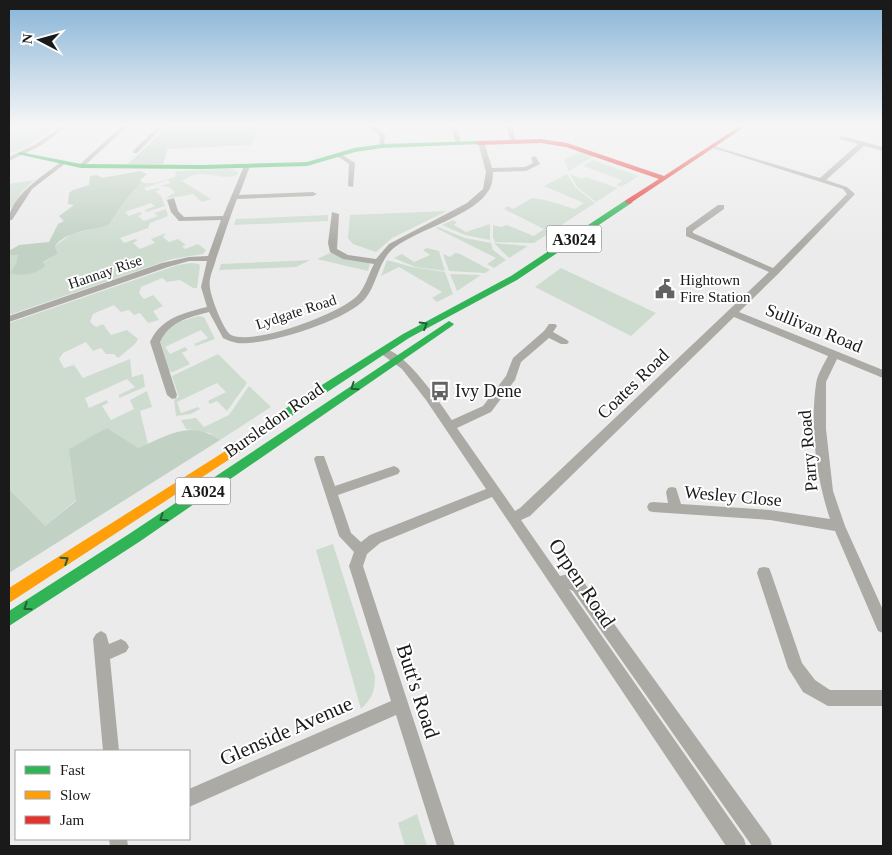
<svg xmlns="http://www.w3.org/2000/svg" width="892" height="855" viewBox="0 0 892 855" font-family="'Times New Roman',serif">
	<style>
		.green { fill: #cedcd0 }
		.forest { fill: #c1d2c4 }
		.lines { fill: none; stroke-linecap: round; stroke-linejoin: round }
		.street { fill: #abaaa5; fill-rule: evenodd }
		.fast { fill: #30b455; fill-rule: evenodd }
		.slow { fill: #ff9f0a; fill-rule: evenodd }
		.jam { fill: #e5322d; fill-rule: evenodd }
		.oneway { stroke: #245f35 }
		.labels { text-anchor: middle; stroke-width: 4; stroke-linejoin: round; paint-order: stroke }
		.far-street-label { font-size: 15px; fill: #1a1a1b; stroke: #fff }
		.far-poi-label { font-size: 15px; fill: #1a1a1b; stroke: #fff; text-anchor: start }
		.shield { fill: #fff; stroke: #5f5f5f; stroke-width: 1 }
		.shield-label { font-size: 16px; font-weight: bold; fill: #1a1a1b }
		.street-label { font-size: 18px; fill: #1a1a1b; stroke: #fff }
		.poi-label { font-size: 18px; fill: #1a1a1b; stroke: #fff; text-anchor: start }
		.near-street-label { font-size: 21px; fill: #1a1a1b; stroke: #fff }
	</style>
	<rect width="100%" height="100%" fill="#ebebec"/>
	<path class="green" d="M 9,126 L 57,126 L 26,147 L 9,154 Z
		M 579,152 L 594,156 L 569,171 L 564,160 Z
		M 592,160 L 639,176 L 621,187 L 617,185 L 622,180 L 583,166 Z
		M 231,169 L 238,172 L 237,175 C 218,182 203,165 182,181 L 211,199 L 202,202 L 193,194 L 165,199 L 175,192 L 169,187 L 161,186 L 171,183 L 168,180 L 144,188 L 147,191 L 158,188 L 160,190 L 155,191 L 161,196 L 165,206 L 147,212 L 145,210 L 155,206 L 151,203 L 125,212 L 129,216 L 140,212 L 142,214 L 138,216 L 144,221 L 158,216 L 154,213 L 166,209 L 168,216 L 150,223 L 148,228 L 120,238 L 124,243 L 135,239 L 138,240 L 133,243 L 140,249 L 155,243 L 151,239 L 166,233 L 163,237 L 169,242 L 178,239 L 186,245 L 182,246 L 185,249 L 198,244 L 206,250 L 203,254 L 172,259 L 9,315 L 9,252 L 18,255 L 23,274 L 58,254 L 55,246 L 71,234 L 109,225 C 118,210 129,194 142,182 C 151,186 165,180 175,177 L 176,171 Z
		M 567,174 L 576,188 L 595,203 L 534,243 L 495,242 L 493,237 L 493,225 L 501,227 L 507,225 L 534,236 L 544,229 L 504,209 L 508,206 L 513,209 L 532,198 C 549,200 558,204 575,209 L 584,203 L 544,186 Z
		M 570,174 L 582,179 L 586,177 L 618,188 L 596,202 L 577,187 Z
		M 34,180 L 22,192 L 11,208 L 9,208 L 9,184 Z
		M 447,211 L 392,238 L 376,252 L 353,244 L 348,238 L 350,215 Z
		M 328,215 L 328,221 L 234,225 L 236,219 Z
		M 453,220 L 457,222 L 454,225 L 466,232 L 490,224 L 490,240 L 465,235 L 442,225 Z
		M 438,227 L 465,238 L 491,243 L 493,250 L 506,260 L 494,268 L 487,264 L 496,258 L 436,228 Z
		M 494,243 L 528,246 L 509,258 Z
		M 427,248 L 439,251 L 445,271 L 415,267 L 394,258 L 402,254 L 414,262 L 430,255 L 423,250 Z
		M 332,252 L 351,260 L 370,263 L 368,271 L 317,259 Z
		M 455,253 L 460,254 L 490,270 L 485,273 L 449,271 L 443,254 L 450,257 Z
		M 310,260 L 296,267 L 219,270 L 221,264 Z
		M 387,260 L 412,267 L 445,272 L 453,294 L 437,302 L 432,298 L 442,292 L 399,267 L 381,276 Z
		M 191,263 L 199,264 L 200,266 L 197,288 L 193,288 L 180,280 L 167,282 L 162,278 L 141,287 L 139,293 L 144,299 L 153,295 L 163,306 L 153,311 L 159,320 L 148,323 L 140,313 L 134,315 L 129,310 L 121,312 L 114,305 L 93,314 L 90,322 L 96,327 L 103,324 L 111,335 L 127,330 L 138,339 L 135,344 L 118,358 L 114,354 L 106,354 L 101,348 L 93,351 L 86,342 L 63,353 L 59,359 L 64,368 L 74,365 L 83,378 L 130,359 L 132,377 L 143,374 L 145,387 L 119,398 L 119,395 L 135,387 L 127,379 L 85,398 L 89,408 L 107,400 L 108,403 L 102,406 L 111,420 L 134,409 L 130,400 L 147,391 L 152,407 L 140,411 L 148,444 L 138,448 L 44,527 L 9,489 L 9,323 L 178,265 Z
		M 561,268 L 656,313 L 631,336 L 535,287 Z
		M 450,274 L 481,275 L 457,291 Z
		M 198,316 L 204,317 L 215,339 L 196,346 L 194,344 L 208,338 L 201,330 L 165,347 L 170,354 L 185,347 L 188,350 L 182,353 L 190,364 L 173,372 L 167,371 L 157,342 L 170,325 Z
		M 218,354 L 247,383 L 227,411 L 217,401 L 210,404 L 208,401 L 226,392 L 217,383 L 177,402 L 181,413 L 198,407 L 200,409 L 191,414 L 176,416 L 174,399 L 179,397 L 172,376 Z
		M 249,386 L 271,407 L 220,440 L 210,433 L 186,429 L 181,420 L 196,418 L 204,427 L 229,415 Z
		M 333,544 L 375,676 C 375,691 372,699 361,709 L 316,550 Z
		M 417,814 L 427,846 L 405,846 L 398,823 Z"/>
	<path class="forest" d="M 168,126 L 262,126 L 259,127 L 252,145 L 168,149 L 163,164 L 128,164 Z
		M 140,171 L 147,174 L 140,180 L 142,182 C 129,194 118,210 109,225 C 91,231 67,230 55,246 L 58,254 L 43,262 L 45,266 C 36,274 22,277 10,273 L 16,264 L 18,255 L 11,255 L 9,251 L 19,245 L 49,242 L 58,224 L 64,221 L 59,216 L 74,205 L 68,204 L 69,193 L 73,190 L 89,185 L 90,176 L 97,175 L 102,178 Z
		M 107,428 L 138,448 C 168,436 190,419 220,440 L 9,573 L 9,489 L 45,526 L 76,501 L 69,449 Z"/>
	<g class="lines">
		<path class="street" d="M 62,126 L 68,126 L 40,146 L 9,161 L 9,157 L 36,144 Z
			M 122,126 L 128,126 L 83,167 L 79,167 L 79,165 Z
			M 158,126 L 164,126 L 137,153 L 133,153 L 133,151 Z
			M 367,126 L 373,126 L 385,134 L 384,147 L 379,146 L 380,136 Z
			M 451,126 L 457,126 L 461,144 L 456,143 Z
			M 506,126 L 512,126 L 516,142 L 511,141 Z
			M 842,136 L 883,147 L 883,151 L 864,146 L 826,180 L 847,187 L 855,194 L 778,274 L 739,312 L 883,370 L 883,378 L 837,359 L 826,382 L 826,429 L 833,491 L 845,526 L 883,610 L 883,633 L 878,631 L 835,531 L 770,520 L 653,512 L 649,511 L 647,507 L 649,503 L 653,502 L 668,503 L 666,492 L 668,488 L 672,487 L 676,488 L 681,504 L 770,510 L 830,519 C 816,477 810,428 816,384 C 817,375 824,364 828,356 L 734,317 L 530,516 L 521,520 L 560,576 L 568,574 L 583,581 L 770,839 L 772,846 L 752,846 L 573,591 L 569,589 L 744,839 L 746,846 L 726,846 L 492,497 L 380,543 L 367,554 L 363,566 L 455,846 L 437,846 L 396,715 L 189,807 L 189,789 L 391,701 L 349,566 L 354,552 L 339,536 L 314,459 L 316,456 L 324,456 L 335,486 L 394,466 L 398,468 L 400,471 L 398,474 L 338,495 L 351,533 L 361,542 L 370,535 L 486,489 L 426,400 L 402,369 L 380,353 L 378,351 L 380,349 C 401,344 441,404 452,420 L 483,406 L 506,376 L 513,358 L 544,331 L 549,324 L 555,324 L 557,326 L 553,332 L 567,340 L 569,342 L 567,344 L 561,344 L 549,338 L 521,362 L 515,380 L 491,412 L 457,428 L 515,511 L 520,508 L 769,272 L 686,236 L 686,228 L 718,205 L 724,205 L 724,209 L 693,231 L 693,233 L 773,268 L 847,194 L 843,189 L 710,147 L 710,145 L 820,178 L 858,144 L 840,139 L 839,138 Z
			M 481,140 L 484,142 L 492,168 L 525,167 L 533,163 L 531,158 L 534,156 L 536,157 L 540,164 L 526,171 L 493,172 C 493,178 492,185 489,190 C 475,215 419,229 395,247 C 378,260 378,283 365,299 C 346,321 266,346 237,343 C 232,342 227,340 223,338 L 209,312 C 189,317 169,322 160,342 L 177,395 L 176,398 L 172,399 L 167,395 L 150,342 C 161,318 183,313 207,307 L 201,287 L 207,261 L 189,261 L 168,267 L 9,322 L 9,316 L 162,263 L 189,257 L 208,256 L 221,220 L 179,221 L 171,212 L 167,200 L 174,198 L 178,211 L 184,217 L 223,216 L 244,166 L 247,164 L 250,166 L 239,195 L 313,192 L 317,194 L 313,196 L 237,199 C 229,219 223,239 216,259 C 214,268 208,278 210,288 C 211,297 223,330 231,335 C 254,346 338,314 356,297 C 365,289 368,275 374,264 L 343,259 L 330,252 L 328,243 L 332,212 L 339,214 L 337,249 L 348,255 L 376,259 L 389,244 L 467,203 L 483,189 L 486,172 L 478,142 Z
			M 337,154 L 341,154 L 355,163 L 353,187 L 348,186 L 349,164 L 337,156 Z
			M 61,162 L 66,163 L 32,189 L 12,220 L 9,220 C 9,197 44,175 61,162 Z
			M 764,567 L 769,568 L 771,573 L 802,663 L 815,680 L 830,690 L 883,690 L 883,706 L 828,706 L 803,692 L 788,668 L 757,573 L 759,568 Z
			M 101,631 L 106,634 L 109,644 L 121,639 L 126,642 L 129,647 L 126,652 L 110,659 L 119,751 L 103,751 L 93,639 L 96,634 Z
			M 109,839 L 127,839 L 128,846 L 110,846 Z"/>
		<path class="fast" d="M 478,141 L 481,143 L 480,144 L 382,148 L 355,152 L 307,166 L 203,169 L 81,168 L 17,154 L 20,152 L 81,164 L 203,165 L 307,162 L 354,148 L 382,144 Z
			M 626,200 L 633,202 L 517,280 L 409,338 L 306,406 L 239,453 L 231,453 L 229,450 L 231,447 L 298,400 L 403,334 L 511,276 Z
			M 449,321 L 454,324 L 452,326 L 139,542 L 9,626 L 9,611 L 129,534 Z"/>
		<path class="slow" d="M 235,445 L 239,447 L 241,450 L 239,453 L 9,603 L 9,588 Z"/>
		<path class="jam" d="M 740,126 L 746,126 L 629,204 L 625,202 L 626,200 L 659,179 L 566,147 L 541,143 L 478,145 L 475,143 L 478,141 L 541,139 L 567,143 L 664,176 Z"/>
	</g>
	<defs><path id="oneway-chevron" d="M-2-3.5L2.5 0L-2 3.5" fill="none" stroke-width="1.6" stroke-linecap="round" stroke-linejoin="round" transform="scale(1.25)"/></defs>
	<g class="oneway">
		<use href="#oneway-chevron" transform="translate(424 325) rotate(-30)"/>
		<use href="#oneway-chevron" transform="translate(354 387) rotate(146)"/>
		<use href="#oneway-chevron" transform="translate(163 518) rotate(146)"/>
		<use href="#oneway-chevron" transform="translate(65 560) rotate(-33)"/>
		<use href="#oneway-chevron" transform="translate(27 607) rotate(147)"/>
	</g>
	<linearGradient id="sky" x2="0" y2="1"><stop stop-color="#87b4d7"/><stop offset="0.51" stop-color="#f6f6f6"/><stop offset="1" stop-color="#f6f6f6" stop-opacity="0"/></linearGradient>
	<rect width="892" height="245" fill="url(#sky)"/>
	<defs>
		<symbol id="civic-bare" viewBox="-9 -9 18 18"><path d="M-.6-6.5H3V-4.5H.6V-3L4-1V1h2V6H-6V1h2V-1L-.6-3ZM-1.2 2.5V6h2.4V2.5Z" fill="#636364" stroke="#fff" stroke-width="2.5" paint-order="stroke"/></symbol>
		<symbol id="bus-bare" viewBox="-9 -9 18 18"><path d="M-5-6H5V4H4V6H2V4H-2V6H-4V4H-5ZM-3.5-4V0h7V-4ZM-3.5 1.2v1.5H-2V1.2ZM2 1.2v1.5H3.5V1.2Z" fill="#636364" stroke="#fff" stroke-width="2.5" paint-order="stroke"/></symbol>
	</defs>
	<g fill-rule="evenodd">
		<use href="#civic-bare" x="651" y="275" width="28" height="28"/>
		<use href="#bus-bare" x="426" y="377" width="28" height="28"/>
	</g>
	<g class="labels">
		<g class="far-street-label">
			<text transform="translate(105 272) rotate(-19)" y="5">Hannay Rise</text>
			<text transform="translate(296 312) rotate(-18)" y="5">Lydgate Road</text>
		</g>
		<g class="far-poi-label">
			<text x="680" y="285">Hightown<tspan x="680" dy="17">Fire Station</tspan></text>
		</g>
		<g class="shield">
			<rect x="546.5" y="225.5" width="55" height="27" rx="4"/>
			<rect x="175.5" y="477.5" width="55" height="27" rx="4"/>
		</g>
		<g class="shield-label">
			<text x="574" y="245">A3024</text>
			<text x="203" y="497">A3024</text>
		</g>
		<g class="street-label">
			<text transform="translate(814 328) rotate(22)" y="6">Sullivan Road</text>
			<text transform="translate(633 384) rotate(-44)" y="6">Coates Road</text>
			<text transform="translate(274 420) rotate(-35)" y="6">Bursledon Road</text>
			<text transform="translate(808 451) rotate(-95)" y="6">Parry Road</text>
			<text transform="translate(733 496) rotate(5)" y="6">Wesley Close</text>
		</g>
		<g class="poi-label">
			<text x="455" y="397">Ivy Dene</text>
		</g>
		<g class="near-street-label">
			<text transform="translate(582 583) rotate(56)" y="7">Orpen Road</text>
			<text transform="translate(418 691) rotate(72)" y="7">Butt's Road</text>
			<text transform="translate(286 731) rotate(-24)" y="7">Glenside Avenue</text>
		</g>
	</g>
	<rect width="892" height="855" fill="none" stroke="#1a1a1b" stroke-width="20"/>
	<rect x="15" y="750" width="175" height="90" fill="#ffffff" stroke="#a3a3a4"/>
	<rect x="25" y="766" width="25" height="8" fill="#30b455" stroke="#a3a3a4"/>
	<text x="60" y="775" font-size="15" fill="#1a1a1b">Fast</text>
	<rect x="25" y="791" width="25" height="8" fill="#ff9f0a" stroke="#a3a3a4"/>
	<text x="60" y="800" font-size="15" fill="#1a1a1b">Slow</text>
	<rect x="25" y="816" width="25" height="8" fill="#e5322d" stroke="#a3a3a4"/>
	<text x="60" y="825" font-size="15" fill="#1a1a1b">Jam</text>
	<g transform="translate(40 40) rotate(276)" stroke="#ffffff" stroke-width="4" paint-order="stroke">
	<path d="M0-4L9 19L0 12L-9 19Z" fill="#1a1a1b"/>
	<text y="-8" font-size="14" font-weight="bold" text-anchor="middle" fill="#1a1a1b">N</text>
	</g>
</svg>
